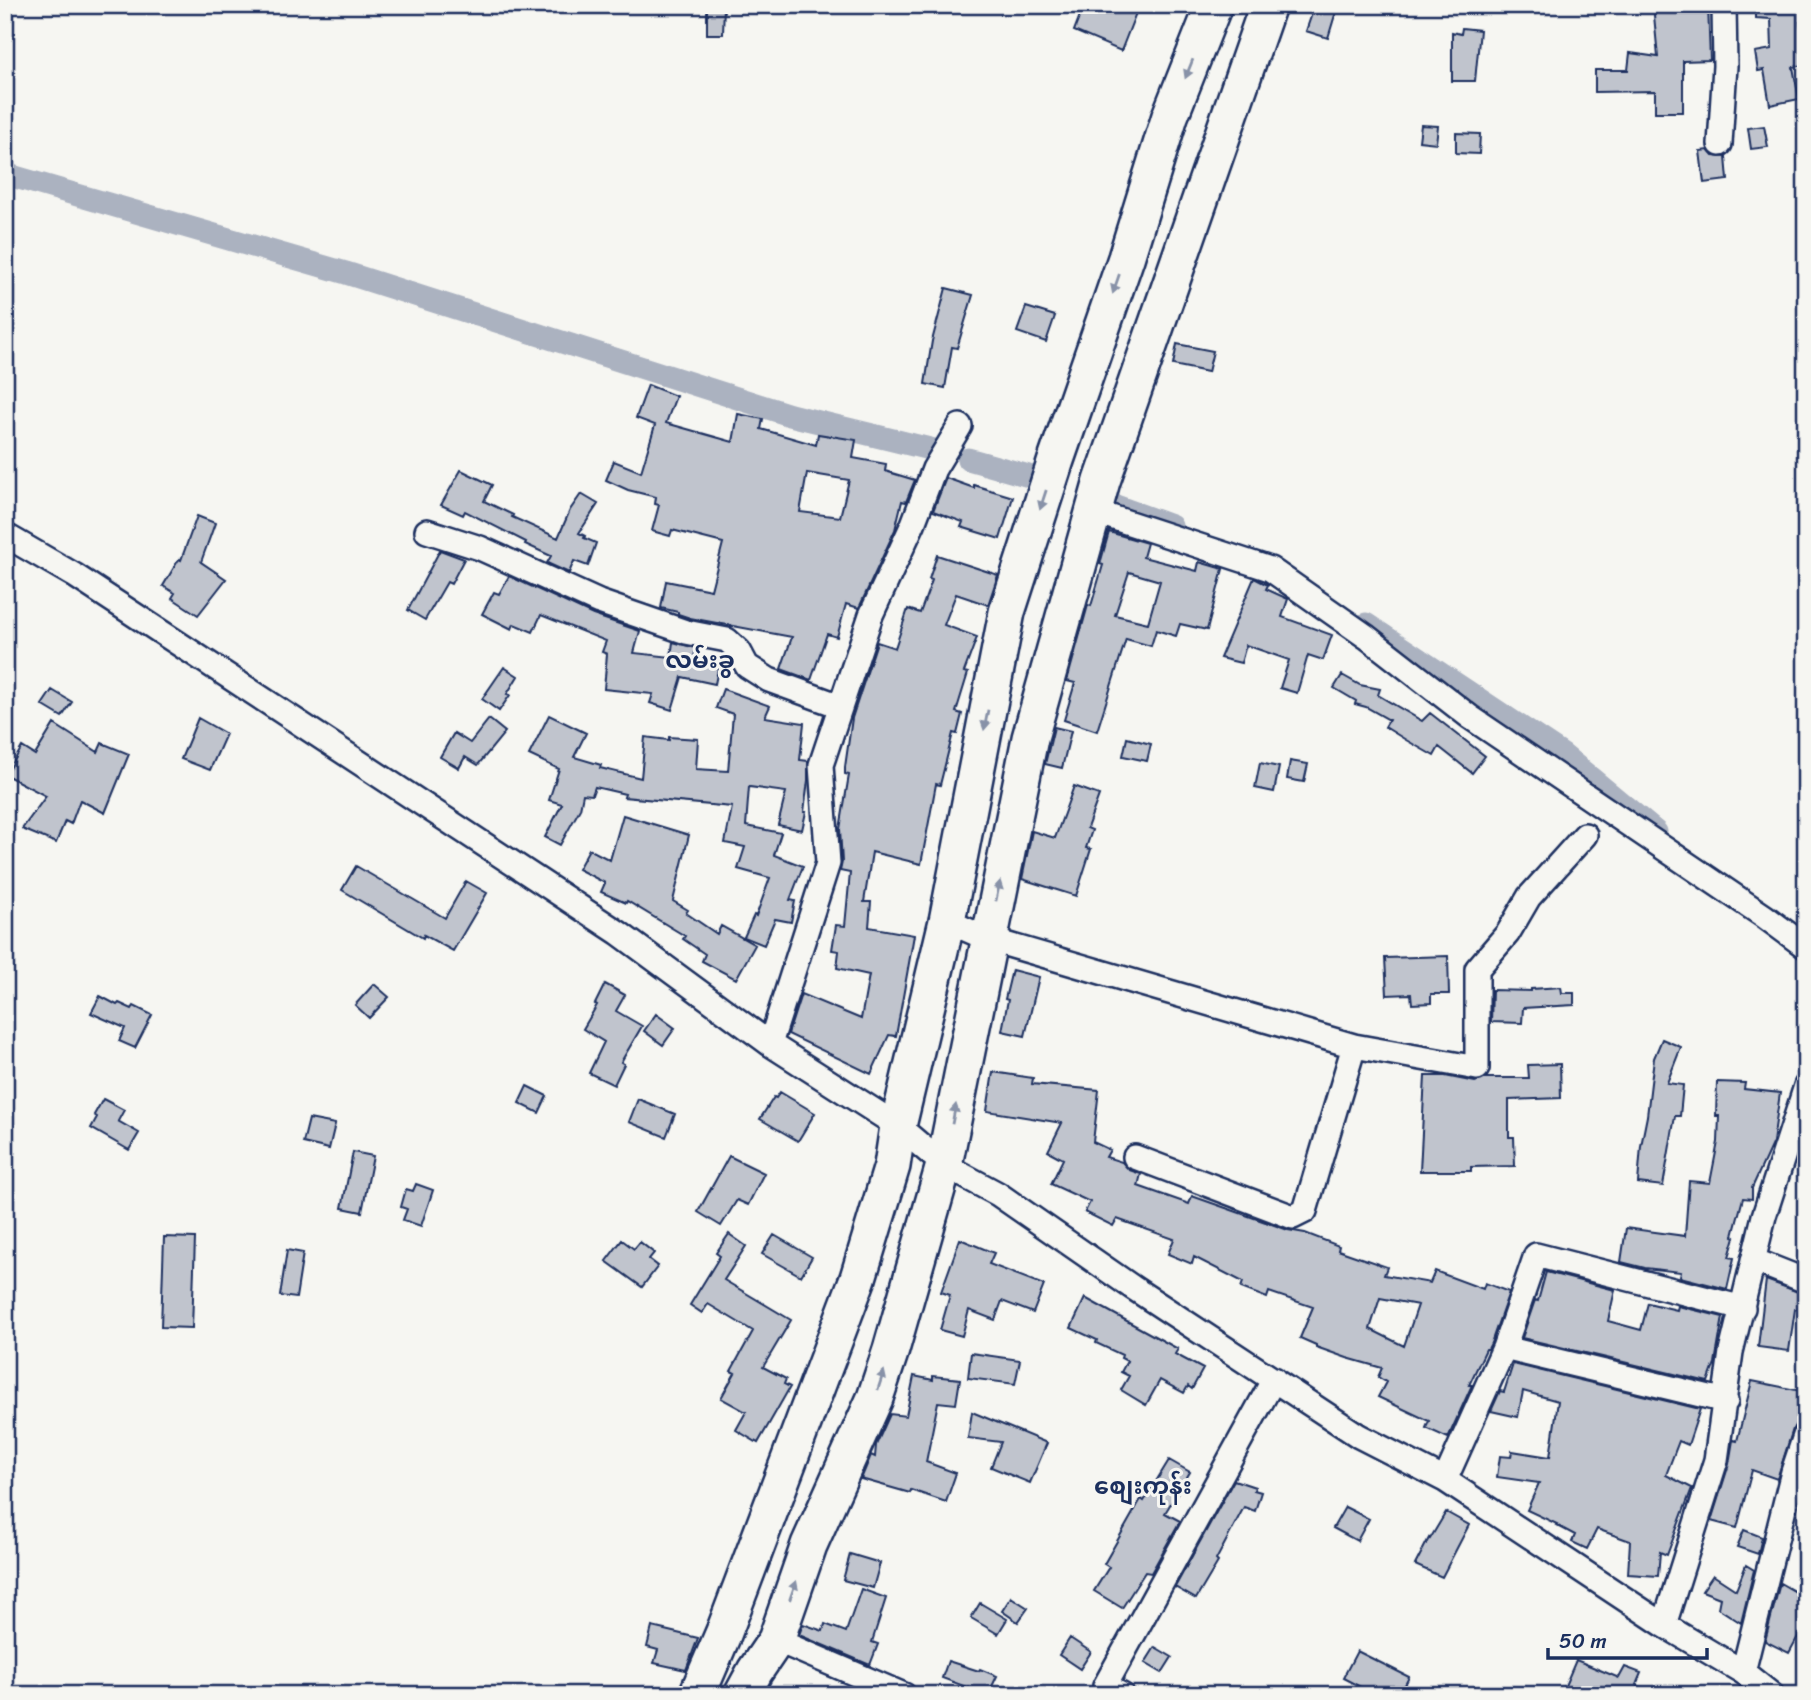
<svg xmlns="http://www.w3.org/2000/svg" width="1811" height="1700" viewBox="0 0 1811 1700" font-family="Sriracha,'Noto Sans Myanmar',sans-serif">
	<style>
		.lines { fill: none; stroke-linecap: round; stroke-linejoin: round }
		.canal { stroke: #abb2c0; stroke-width: 23 }
		.building { fill: #c0c4cd; stroke: #1b2f5e; stroke-width: 2; fill-rule: evenodd }
		.minor-casing { stroke: #1b2f5e; stroke-width: 28 }
		.highway-casing { stroke: #1b2f5e; stroke-width: 40 }
		.minor { stroke: #f6f6f2; stroke-width: 23 }
		.highway { stroke: #f6f6f2; stroke-width: 35 }
		.oneway { fill: #8892a8 }
		.labels { text-anchor: middle; stroke-width: 6; stroke-linejoin: round; paint-order: stroke }
		.quarter-label { font-size: 24px; font-weight: bold; fill: #1b2f5e; stroke: #f6f6f2 }
	</style>
	<rect width="100%" height="100%" fill="#f6f6f2"/>
	<filter id="ink" filterUnits="userSpaceOnUse"><feTurbulence type="fractalNoise" baseFrequency=".0143" numOctaves="2"/><feDisplacementMap in="SourceGraphic" scale="14" xChannelSelector="R" yChannelSelector="G"/><feConvolveMatrix kernelMatrix="1 2 1 2 8 2 1 2 1" color-interpolation-filters="sRGB"/></filter>
	<g filter="url(#ink)">
		<g class="lines">
			<path class="canal" d="M 5,174 L 346,273 L 790,415 L 934,450
				M 968,459 L 1036,478
				M 1094,498 L 1171,526
				M 1366,624 L 1563,755 L 1656,832"/>
		</g>
		<path class="building" d="M 707,5 L 724,5 L 723,34 L 707,34 Z
			M 1084,5 L 1139,5 L 1121,51 L 1074,31 Z
			M 1315,5 L 1338,5 L 1328,38 L 1306,31 Z
			M 1653,5 L 1708,5 L 1710,60 L 1683,61 L 1683,112 L 1655,112 L 1655,91 L 1595,92 L 1595,70 L 1628,70 L 1630,53 L 1658,57 Z
			M 1756,5 L 1806,5 L 1806,22 L 1800,22 L 1806,65 L 1793,67 L 1799,99 L 1770,105 L 1764,70 L 1758,71 L 1755,52 L 1772,49 L 1771,19 L 1756,18 Z
			M 1462,28 L 1480,30 L 1475,81 L 1452,81 L 1452,32 L 1461,34 Z
			M 1421,125 L 1438,126 L 1436,143 L 1419,141 Z
			M 1764,126 L 1768,147 L 1751,149 L 1748,128 Z
			M 1456,133 L 1480,134 L 1479,154 L 1456,153 Z
			M 1708,150 L 1713,156 L 1726,157 L 1728,180 L 1704,183 L 1700,151 Z
			M 946,288 L 973,295 L 957,348 L 952,347 L 945,388 L 925,384 L 932,341 Z
			M 1026,307 L 1055,316 L 1046,342 L 1017,332 Z
			M 1177,344 L 1213,351 L 1208,372 L 1173,365 Z
			M 648,385 L 676,396 L 666,423 L 733,442 L 738,414 L 763,419 L 761,429 L 816,445 L 818,434 L 856,440 L 853,458 L 886,464 L 885,471 L 915,480 L 906,502 L 902,501 L 895,530 L 859,608 L 846,604 L 837,637 L 827,634 L 811,680 L 781,669 L 792,637 L 690,618 L 678,614 L 678,612 L 661,608 L 666,581 L 711,590 L 723,543 L 672,530 L 670,536 L 652,531 L 659,505 L 655,504 L 656,497 L 628,490 L 606,480 L 614,461 L 641,472 L 655,425 L 636,418 ZM 807,473 L 849,480 L 840,517 L 800,512 Z
			M 461,470 L 492,485 L 484,501 L 513,515 L 512,517 L 558,538 L 570,510 L 581,494 L 598,504 L 579,533 L 585,536 L 584,538 L 596,543 L 588,566 L 574,561 L 569,573 L 547,563 L 551,556 L 525,544 L 526,542 L 465,511 L 463,515 L 441,505 Z
			M 946,478 L 974,488 L 974,485 L 1013,497 L 1000,539 L 961,527 L 963,522 L 933,511 Z
			M 197,516 L 215,523 L 201,562 L 226,579 L 198,615 L 172,598 L 175,593 L 163,586 L 179,559 L 181,560 Z
			M 1109,532 L 1147,543 L 1143,557 L 1197,571 L 1199,562 L 1223,569 L 1207,630 L 1180,624 L 1176,636 L 1156,630 L 1151,646 L 1126,639 L 1097,731 L 1064,720 L 1075,683 L 1067,681 L 1088,605 L 1091,606 L 1103,565 L 1100,564 ZM 1129,572 L 1160,581 L 1148,623 L 1115,615 Z
			M 440,550 L 464,559 L 451,584 L 447,582 L 425,620 L 408,610 Z
			M 937,555 L 998,575 L 988,605 L 956,594 L 944,625 L 977,637 L 964,672 L 968,673 L 956,712 L 962,714 L 957,734 L 953,733 L 940,785 L 936,784 L 921,864 L 872,852 L 864,902 L 871,902 L 869,927 L 914,935 L 896,1036 L 889,1035 L 871,1074 L 788,1034 L 801,994 L 861,1019 L 869,975 L 837,968 L 839,951 L 832,950 L 836,925 L 845,926 L 850,873 L 840,871 L 842,862 L 840,829 L 849,775 L 845,774 L 845,767 L 852,718 L 877,642 L 895,648 L 908,609 L 920,613 L 932,580 L 929,579 Z
			M 509,576 L 593,615 L 640,631 L 634,653 L 671,657 L 673,642 L 696,648 L 694,658 L 719,664 L 715,684 L 682,677 L 672,710 L 650,703 L 653,694 L 604,689 L 607,654 L 602,652 L 606,641 L 541,615 L 533,632 L 514,624 L 512,629 L 482,614 L 494,592 L 499,594 Z
			M 1254,578 L 1268,585 L 1266,589 L 1288,599 L 1282,617 L 1332,635 L 1323,660 L 1308,655 L 1297,693 L 1280,688 L 1289,660 L 1246,645 L 1241,663 L 1220,658 Z
			M 504,667 L 518,676 L 507,694 L 510,695 L 499,711 L 482,699 Z
			M 1342,675 L 1360,685 L 1380,689 L 1378,695 L 1422,721 L 1430,713 L 1485,756 L 1472,773 L 1439,747 L 1434,756 L 1406,740 L 1385,727 L 1389,720 L 1366,707 L 1355,704 L 1356,701 L 1334,688 Z
			M 723,689 L 770,706 L 765,717 L 804,723 L 800,760 L 808,761 L 808,780 L 804,812 L 806,812 L 802,830 L 778,825 L 786,792 L 749,787 L 746,826 L 781,833 L 774,855 L 803,866 L 790,900 L 795,901 L 791,922 L 775,919 L 764,945 L 744,937 L 754,915 L 756,916 L 770,878 L 738,869 L 745,847 L 725,843 L 732,807 L 624,797 L 625,794 L 595,787 L 592,795 L 583,794 L 580,809 L 560,845 L 545,837 L 562,804 L 549,800 L 559,769 L 529,755 L 549,715 L 586,733 L 574,757 L 601,765 L 600,768 L 641,778 L 645,737 L 669,740 L 669,737 L 698,739 L 696,769 L 728,771 L 733,714 L 716,708 Z
			M 52,690 L 72,702 L 62,717 L 42,705 Z
			M 198,718 L 226,734 L 210,770 L 181,759 Z
			M 489,719 L 505,732 L 478,765 L 465,757 L 459,768 L 440,757 L 454,733 L 470,743 Z
			M 54,724 L 98,752 L 102,743 L 129,754 L 105,813 L 80,800 L 71,824 L 65,821 L 56,843 L 22,829 L 46,796 L 6,775 L 22,747 L 35,755 Z
			M 1054,727 L 1071,731 L 1062,768 L 1045,764 Z
			M 1127,738 L 1151,744 L 1147,761 L 1123,756 Z
			M 1290,761 L 1308,764 L 1304,782 L 1287,779 Z
			M 1260,763 L 1279,767 L 1274,792 L 1255,788 Z
			M 1074,786 L 1099,795 L 1087,828 L 1092,830 L 1086,848 L 1091,849 L 1076,896 L 1022,879 L 1032,831 L 1055,838 Z
			M 623,815 L 689,835 L 673,901 L 688,910 L 686,913 L 717,934 L 721,926 L 755,945 L 736,979 L 702,961 L 705,954 L 683,939 L 685,936 L 627,901 L 626,903 L 601,892 L 605,883 L 578,869 L 589,849 L 610,860 Z
			M 356,866 L 445,918 L 466,881 L 487,893 L 453,951 L 424,935 L 423,938 L 342,890 Z
			M 1448,956 L 1449,994 L 1431,994 L 1431,1003 L 1412,1004 L 1411,994 L 1387,995 L 1385,958 Z
			M 1012,970 L 1039,977 L 1025,1036 L 1002,1031 L 1008,1000 L 1005,999 Z
			M 374,984 L 389,997 L 369,1018 L 355,1005 Z
			M 605,984 L 625,995 L 616,1011 L 642,1026 L 621,1062 L 624,1064 L 614,1085 L 589,1073 L 604,1042 L 583,1029 L 597,1005 L 595,1004 Z
			M 1561,987 L 1562,993 L 1574,993 L 1574,1005 L 1523,1008 L 1522,1023 L 1491,1022 L 1492,990 L 1531,991 L 1531,989 Z
			M 100,996 L 117,1005 L 119,1003 L 132,1009 L 134,1006 L 152,1015 L 135,1048 L 119,1041 L 125,1028 L 91,1013 Z
			M 656,1014 L 675,1028 L 663,1045 L 644,1031 Z
			M 1662,1039 L 1681,1047 L 1667,1083 L 1683,1085 L 1680,1116 L 1675,1116 L 1663,1186 L 1638,1183 L 1641,1146 L 1647,1116 L 1654,1058 Z
			M 1560,1064 L 1561,1098 L 1509,1100 L 1509,1137 L 1514,1137 L 1515,1166 L 1471,1167 L 1471,1171 L 1420,1171 L 1425,1076 L 1445,1076 L 1475,1082 L 1486,1078 L 1529,1078 L 1528,1065 Z
			M 993,1072 L 1033,1078 L 1032,1084 L 1099,1090 L 1093,1142 L 1110,1150 L 1106,1157 L 1122,1162 L 1129,1170 L 1141,1174 L 1138,1186 L 1189,1204 L 1192,1196 L 1288,1230 L 1305,1233 L 1339,1246 L 1338,1250 L 1387,1267 L 1384,1275 L 1430,1283 L 1435,1271 L 1483,1289 L 1485,1283 L 1509,1292 L 1491,1343 L 1488,1349 L 1486,1349 L 1469,1385 L 1472,1385 L 1448,1438 L 1426,1428 L 1429,1421 L 1378,1397 L 1386,1382 L 1378,1377 L 1382,1368 L 1347,1358 L 1316,1347 L 1316,1345 L 1300,1338 L 1313,1307 L 1269,1292 L 1267,1298 L 1241,1288 L 1243,1282 L 1194,1257 L 1192,1264 L 1168,1254 L 1174,1239 L 1117,1219 L 1113,1226 L 1085,1212 L 1090,1202 L 1051,1184 L 1063,1159 L 1048,1151 L 1062,1123 L 987,1111 ZM 1380,1298 L 1418,1305 L 1404,1346 L 1370,1329 Z
			M 1717,1082 L 1745,1083 L 1744,1089 L 1780,1093 L 1773,1142 L 1752,1188 L 1752,1199 L 1743,1198 L 1733,1236 L 1735,1237 L 1729,1257 L 1734,1258 L 1727,1289 L 1680,1277 L 1681,1272 L 1645,1268 L 1621,1262 L 1626,1228 L 1685,1236 L 1689,1181 L 1710,1183 L 1718,1142 L 1719,1116 L 1716,1116 Z
			M 527,1086 L 547,1096 L 539,1113 L 519,1103 Z
			M 780,1092 L 815,1113 L 798,1141 L 760,1119 L 774,1097 L 776,1098 Z
			M 103,1099 L 124,1110 L 118,1121 L 139,1133 L 129,1150 L 91,1128 L 97,1117 L 94,1115 Z
			M 638,1099 L 675,1114 L 666,1137 L 629,1122 Z
			M 309,1119 L 335,1124 L 329,1149 L 303,1143 Z
			M 353,1152 L 373,1156 L 362,1212 L 342,1208 Z
			M 729,1156 L 764,1173 L 748,1205 L 737,1200 L 721,1226 L 698,1212 Z
			M 416,1184 L 433,1190 L 421,1226 L 403,1220 L 407,1209 L 401,1207 L 406,1189 L 413,1191 Z
			M 729,1234 L 746,1246 L 724,1280 L 791,1320 L 763,1367 L 786,1379 L 784,1384 L 790,1387 L 758,1443 L 736,1430 L 746,1412 L 721,1398 L 735,1373 L 731,1371 L 753,1331 L 708,1304 L 702,1313 L 690,1305 L 720,1256 L 716,1253 Z
			M 774,1235 L 812,1257 L 801,1276 L 762,1254 Z
			M 164,1237 L 195,1238 L 192,1328 L 161,1327 Z
			M 960,1239 L 994,1253 L 989,1264 L 1044,1285 L 1033,1313 L 1002,1301 L 995,1320 L 969,1310 L 962,1336 L 940,1330 L 950,1295 L 941,1292 Z
			M 622,1240 L 634,1249 L 640,1242 L 654,1253 L 649,1259 L 658,1266 L 642,1287 L 606,1261 Z
			M 287,1250 L 303,1253 L 296,1298 L 280,1296 Z
			M 1546,1272 L 1615,1290 L 1608,1321 L 1641,1330 L 1648,1303 L 1677,1310 L 1678,1306 L 1723,1317 L 1715,1363 L 1708,1382 L 1522,1338 L 1535,1300 L 1538,1301 Z
			M 1766,1280 L 1806,1295 L 1806,1310 L 1795,1309 L 1789,1351 L 1758,1347 Z
			M 1085,1298 L 1178,1349 L 1175,1354 L 1203,1369 L 1192,1389 L 1188,1386 L 1184,1393 L 1160,1380 L 1146,1405 L 1121,1390 L 1129,1376 L 1121,1372 L 1127,1361 L 1121,1358 L 1122,1355 L 1096,1343 L 1097,1340 L 1071,1328 Z
			M 971,1353 L 1020,1360 L 1015,1384 L 968,1378 Z
			M 1513,1364 L 1700,1409 L 1688,1445 L 1679,1441 L 1666,1475 L 1692,1488 L 1667,1555 L 1660,1552 L 1658,1576 L 1628,1574 L 1630,1541 L 1597,1529 L 1587,1549 L 1572,1542 L 1575,1535 L 1556,1525 L 1557,1524 L 1527,1510 L 1539,1483 L 1497,1477 L 1500,1456 L 1511,1457 L 1512,1451 L 1550,1457 L 1558,1401 L 1523,1391 L 1518,1417 L 1491,1411 L 1500,1391 L 1504,1392 Z
			M 914,1376 L 933,1380 L 933,1376 L 960,1379 L 956,1404 L 938,1402 L 926,1462 L 956,1473 L 946,1502 L 911,1490 L 910,1493 L 861,1479 L 871,1455 L 875,1457 L 876,1445 L 890,1414 L 906,1416 Z
			M 1752,1381 L 1806,1392 L 1806,1419 L 1797,1422 L 1793,1429 L 1777,1479 L 1752,1470 L 1737,1528 L 1711,1521 L 1729,1464 L 1733,1440 L 1737,1441 Z
			M 972,1412 L 1047,1443 L 1030,1483 L 991,1467 L 1001,1442 L 968,1438 Z
			M 1169,1460 L 1190,1472 L 1165,1513 L 1180,1521 L 1151,1573 L 1145,1572 L 1122,1608 L 1094,1591 L 1109,1567 L 1104,1564 L 1141,1499 L 1144,1501 Z
			M 1234,1480 L 1255,1487 L 1254,1490 L 1261,1492 L 1255,1511 L 1244,1507 L 1216,1560 L 1218,1562 L 1196,1599 L 1175,1587 Z
			M 1345,1507 L 1369,1519 L 1357,1541 L 1333,1528 Z
			M 1446,1512 L 1469,1525 L 1442,1577 L 1415,1565 L 1429,1538 L 1430,1539 Z
			M 1744,1530 L 1762,1537 L 1758,1554 L 1737,1547 Z
			M 850,1554 L 880,1563 L 873,1588 L 843,1580 Z
			M 1746,1565 L 1754,1570 L 1741,1623 L 1718,1608 L 1720,1598 L 1702,1591 L 1713,1575 L 1736,1590 Z
			M 1780,1583 L 1806,1598 L 1806,1622 L 1789,1653 L 1765,1641 Z
			M 861,1589 L 886,1598 L 872,1642 L 878,1644 L 870,1665 L 799,1635 L 803,1624 L 823,1631 L 825,1624 L 846,1632 Z
			M 1011,1597 L 1028,1608 L 1018,1622 L 1002,1611 Z
			M 980,1603 L 1007,1619 L 998,1634 L 971,1618 Z
			M 652,1627 L 698,1638 L 686,1670 L 654,1663 L 658,1650 L 647,1647 Z
			M 1070,1638 L 1091,1652 L 1080,1669 L 1059,1655 Z
			M 1155,1647 L 1172,1657 L 1162,1673 L 1145,1663 Z
			M 1357,1651 L 1409,1677 L 1400,1695 L 1376,1695 L 1343,1678 Z
			M 1576,1660 L 1619,1678 L 1625,1667 L 1641,1673 L 1636,1685 L 1659,1695 L 1561,1695 Z
			M 948,1661 L 979,1671 L 980,1669 L 997,1676 L 988,1695 L 942,1678 Z"/>
		<g class="lines">
			<defs>
				<path id="minor" d="M 1720,144 L 1725,66 L 1724,5
					M 1091,520 L 1102,514 L 1270,569 L 1367,637 L 1470,717 L 1764,916 L 1806,947
					M 427,531 L 480,548 L 599,602 L 686,632 L 727,640 L 739,651 L 747,666 L 769,680 L 840,706
					M 5,535 L 74,575 L 619,933 L 770,1044 L 898,1126 L 944,1165 L 998,1194 L 1132,1287 L 1359,1436 L 1445,1480 L 1664,1625 L 1743,1672 L 1772,1695
					M 947,921 L 988,939 L 1354,1046 L 1477,1068 L 1477,969 L 1508,933 L 1529,897 L 1585,835
					M 770,1044 L 828,863 L 821,765 L 871,615 L 913,524 L 934,469 L 960,426
					M 1135,1157 L 1293,1217 L 1305,1211 L 1354,1046
					M 1753,1260 L 1806,1281
					M 1504,1348 L 1726,1401
					M 1445,1480 L 1504,1348 L 1536,1255 L 1743,1308
					M 1664,1625 L 1716,1460 L 1731,1352 L 1764,1216 L 1806,1086
					M 776,1640 L 904,1695
					M 1743,1672 L 1793,1472 L 1806,1433
					M 1122,1695 L 1105,1686 L 1274,1379"/>
				<path id="highway" d="M 697,1695 L 724,1632 L 858,1278 L 892,1166 L 898,1126 L 947,921 L 1007,612 L 1056,460 L 1126,258 L 1170,116 L 1214,5
					M 742,1695 L 755,1671 L 776,1640 L 809,1545 L 875,1398 L 891,1350 L 944,1165 L 1030,738 L 1102,481 L 1268,5"/>
			</defs>
			<use href="#minor" class="minor-casing"/>
			<use href="#highway" class="highway-casing"/>
			<use href="#minor" class="minor"/>
			<use href="#highway" class="highway"/>
		</g>
		<defs><path id="oneway-solid" d="M-6-.8H1V-3.2L6.5 0L1 3.2V.8H-6Z" transform="scale(1.75)"/></defs>
		<g class="oneway">
			<use href="#oneway-solid" transform="translate(1189 69) rotate(112)"/>
			<use href="#oneway-solid" transform="translate(1116 284) rotate(109)"/>
			<use href="#oneway-solid" transform="translate(1043 500) rotate(108)"/>
			<use href="#oneway-solid" transform="translate(986 720) rotate(101)"/>
			<use href="#oneway-solid" transform="translate(998 891) rotate(-78)"/>
			<use href="#oneway-solid" transform="translate(954 1114) rotate(-79)"/>
			<use href="#oneway-solid" transform="translate(881 1380) rotate(-72)"/>
			<use href="#oneway-solid" transform="translate(793 1590) rotate(-71)"/>
		</g>
	</g>
	<g class="labels">
		<g class="quarter-label">
			<text x="700" y="668">လမ်းခွ</text>
			<text x="1143" y="1494">စျေးကုန်း</text>
		</g>
	</g>
	<rect width="1811" height="1700" fill="none" stroke="#f6f6f2" stroke-width="28"/>
	<rect x="14" y="14" width="1783" height="1672" fill="none" stroke="#1b2f5e" stroke-width="2.5" filter="url(#ink)"/>
	<path d="M1548 1648v10h159v-10" fill="none" stroke="#1b2f5e" stroke-width="3.5"/>
	<text x="1559" y="1648" font-size="21" fill="#1b2f5e" stroke="#f6f6f2" stroke-width="5" paint-order="stroke">50 m</text>
</svg>
